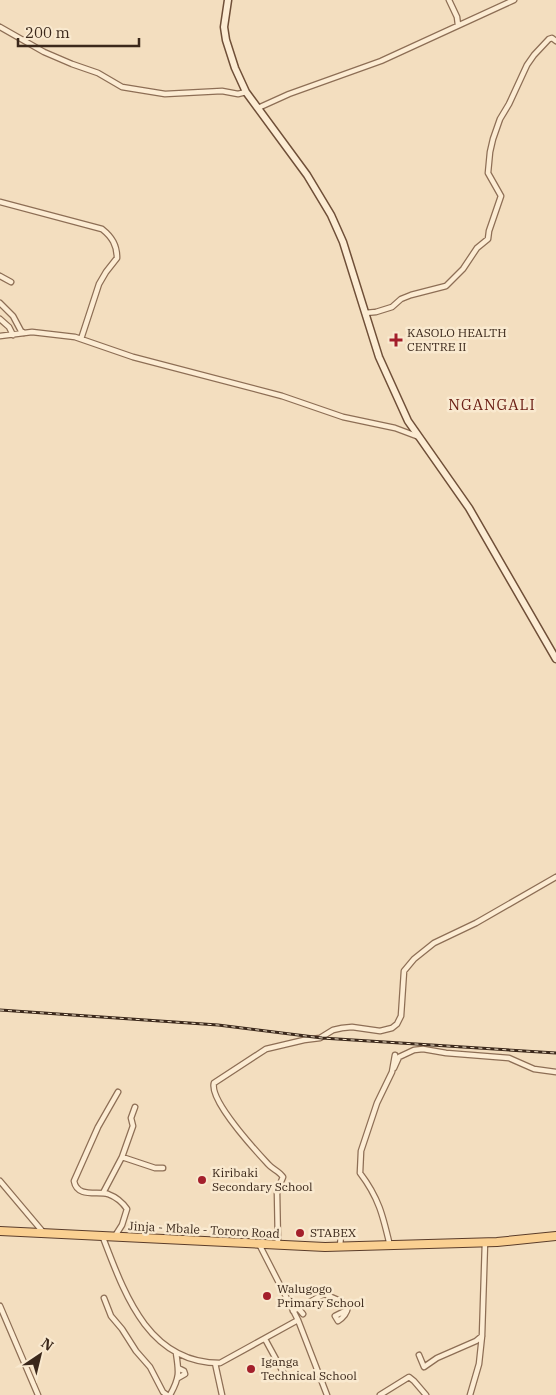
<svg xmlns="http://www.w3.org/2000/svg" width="556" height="1395" viewBox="0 0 556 1395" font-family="'IBM Plex Serif',serif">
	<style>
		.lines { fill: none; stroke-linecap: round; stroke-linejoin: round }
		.street-casing { stroke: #8d6e55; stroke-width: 7 }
		.secondary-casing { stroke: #6f4f38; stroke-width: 9 }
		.primary-casing { stroke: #5a3c2a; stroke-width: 10 }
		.street { stroke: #fcecd3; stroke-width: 4.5 }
		.secondary { stroke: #fcecd3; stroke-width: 6 }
		.primary { stroke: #fad092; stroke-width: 8 }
		.rail-casing { stroke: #3b281b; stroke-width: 3 }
		.rail { stroke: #f9e9cf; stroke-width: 1; stroke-dasharray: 4; stroke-linecap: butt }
		.poi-dot { fill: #a31f2b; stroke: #f9e9cf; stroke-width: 2 }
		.labels { text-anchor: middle; stroke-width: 5; stroke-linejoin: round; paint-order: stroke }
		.poi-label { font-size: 12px; fill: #3b281b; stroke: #f9e9cf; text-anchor: start }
		.street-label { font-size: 12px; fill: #3b281b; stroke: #f9e9cf }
		.quarter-label { font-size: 15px; letter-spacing: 1px; fill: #6c2016; stroke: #f9e9cf }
	</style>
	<rect width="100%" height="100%" fill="#f3debf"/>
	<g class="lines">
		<defs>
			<path id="street" d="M 449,0 L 457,17 L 458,25
				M 0,27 L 44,52 L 72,64 L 98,73 L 122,87 L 165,94 L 222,91 L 238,94 L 246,92
				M 258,108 L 289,94 L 381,61 L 514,0
				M 0,202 L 102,229 C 112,237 117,245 117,258 L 106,272 L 99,284 L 81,339
				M 0,276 L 11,282
				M 0,303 L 13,316 L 21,331 L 24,333
				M 365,313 L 376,312 L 392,307 L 401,299 L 411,295 L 446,286 L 463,269 L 477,248 L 488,239 L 489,231 L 501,196 L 488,173 L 490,152 L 493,139 L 500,119 L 509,104 L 527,65 L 534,55 L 549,39 L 552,38 L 556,41
				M 0,319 L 9,327 L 13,335
				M 0,336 L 32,332 L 75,337 L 133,357 L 282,396 L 343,417 L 395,428 L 419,437
				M 394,1068 L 399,1057 L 414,1050 L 423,1049 L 446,1053 L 509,1058 L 534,1069 L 556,1072
				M 122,1157 L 133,1126 L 131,1118 L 135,1107
				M 0,1181 L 43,1232
				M 103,1193 L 122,1157 L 155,1168 L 163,1168
				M 102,1235 C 124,1292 147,1363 220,1363 L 298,1320
				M 115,1236 L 122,1225 L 127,1209 C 123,1203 116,1197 108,1194 C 97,1191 77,1198 74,1181 L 98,1127 L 118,1092
				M 259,1244 L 298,1320 L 327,1395
				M 278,1245 L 277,1191 L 283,1177 C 279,1171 272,1169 268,1164 C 255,1150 209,1100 214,1083 L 266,1049 L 304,1040 L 320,1038 L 333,1030 L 342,1028 L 352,1027 L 380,1031 L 392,1028 L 397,1024 L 401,1016 L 404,971 L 414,959 L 434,943 L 476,923 L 556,877
				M 390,1246 C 383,1216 379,1198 360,1173 L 361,1151 L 377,1103 L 392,1072 L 395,1055
				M 340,1247 L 341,1234
				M 104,1298 L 111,1316 L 122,1329 L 136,1351 L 150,1367 L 163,1392 L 167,1395
				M 0,1306 L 38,1395
				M 298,1308 L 303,1314
				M 293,1311 L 324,1294 L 343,1302 L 348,1307 C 347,1313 343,1318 338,1321 L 335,1316 L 347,1310
				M 265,1339 L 283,1372
				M 419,1355 L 424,1367 L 437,1358 L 476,1341 L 482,1336
				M 215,1363 L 222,1395
				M 178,1378 L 185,1374 L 184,1371 L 178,1368
				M 170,1395 C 180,1377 179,1372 176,1353
				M 380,1395 L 409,1377 L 414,1381 L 426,1395
				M 470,1395 L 479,1364 L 482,1336 L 485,1242"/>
			<path id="secondary" d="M 228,0 L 224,27 L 226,40 L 235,68 L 246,92 L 307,175 L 331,215 L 343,242 L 379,357 L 408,421 L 469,508 L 556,659"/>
			<path id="primary" d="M 0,1231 L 325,1247 L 497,1242 L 556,1236"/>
		</defs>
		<use href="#street" class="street-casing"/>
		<use href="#secondary" class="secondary-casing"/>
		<use href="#primary" class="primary-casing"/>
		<use href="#street" class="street"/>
		<use href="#secondary" class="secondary"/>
		<use href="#primary" class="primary"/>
		<defs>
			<path id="rail" d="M 0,1010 L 218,1025 L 322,1038 L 556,1053"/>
		</defs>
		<use href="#rail" class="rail-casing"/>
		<use href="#rail" class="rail"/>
	</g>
	<g class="poi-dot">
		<path d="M393.5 332.5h5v5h5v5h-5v5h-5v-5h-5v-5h5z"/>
		<circle cx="202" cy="1180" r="5"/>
		<circle cx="300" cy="1233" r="5"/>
		<circle cx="267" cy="1296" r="5"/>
		<circle cx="251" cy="1369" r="5"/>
	</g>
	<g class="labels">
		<g class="poi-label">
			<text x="407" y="337">KASOLO HEALTH<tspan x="407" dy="14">CENTRE II</tspan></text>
			<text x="212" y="1177">Kiribaki<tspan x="212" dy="14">Secondary School</tspan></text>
			<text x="310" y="1237">STABEX</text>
			<text x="277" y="1293">Walugogo<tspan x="277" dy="14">Primary School</tspan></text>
			<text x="261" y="1366">Iganga<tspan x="261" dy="14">Technical School</tspan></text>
		</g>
		<g class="street-label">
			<text transform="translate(204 1230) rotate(3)" y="4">Jinja - Mbale - Tororo Road</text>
		</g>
		<g class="quarter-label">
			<text x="492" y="410">NGANGALI</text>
		</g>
	</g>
	<g transform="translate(40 1355) rotate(35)" stroke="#f9e9cf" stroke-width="4" paint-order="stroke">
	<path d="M0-4L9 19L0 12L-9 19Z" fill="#3b281b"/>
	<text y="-8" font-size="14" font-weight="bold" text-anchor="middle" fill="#3b281b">N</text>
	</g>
	<path d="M18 38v8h121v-8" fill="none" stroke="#3b281b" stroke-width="2.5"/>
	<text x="25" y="38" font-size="15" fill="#3b281b" stroke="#f9e9cf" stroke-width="4" paint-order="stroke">200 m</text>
</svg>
